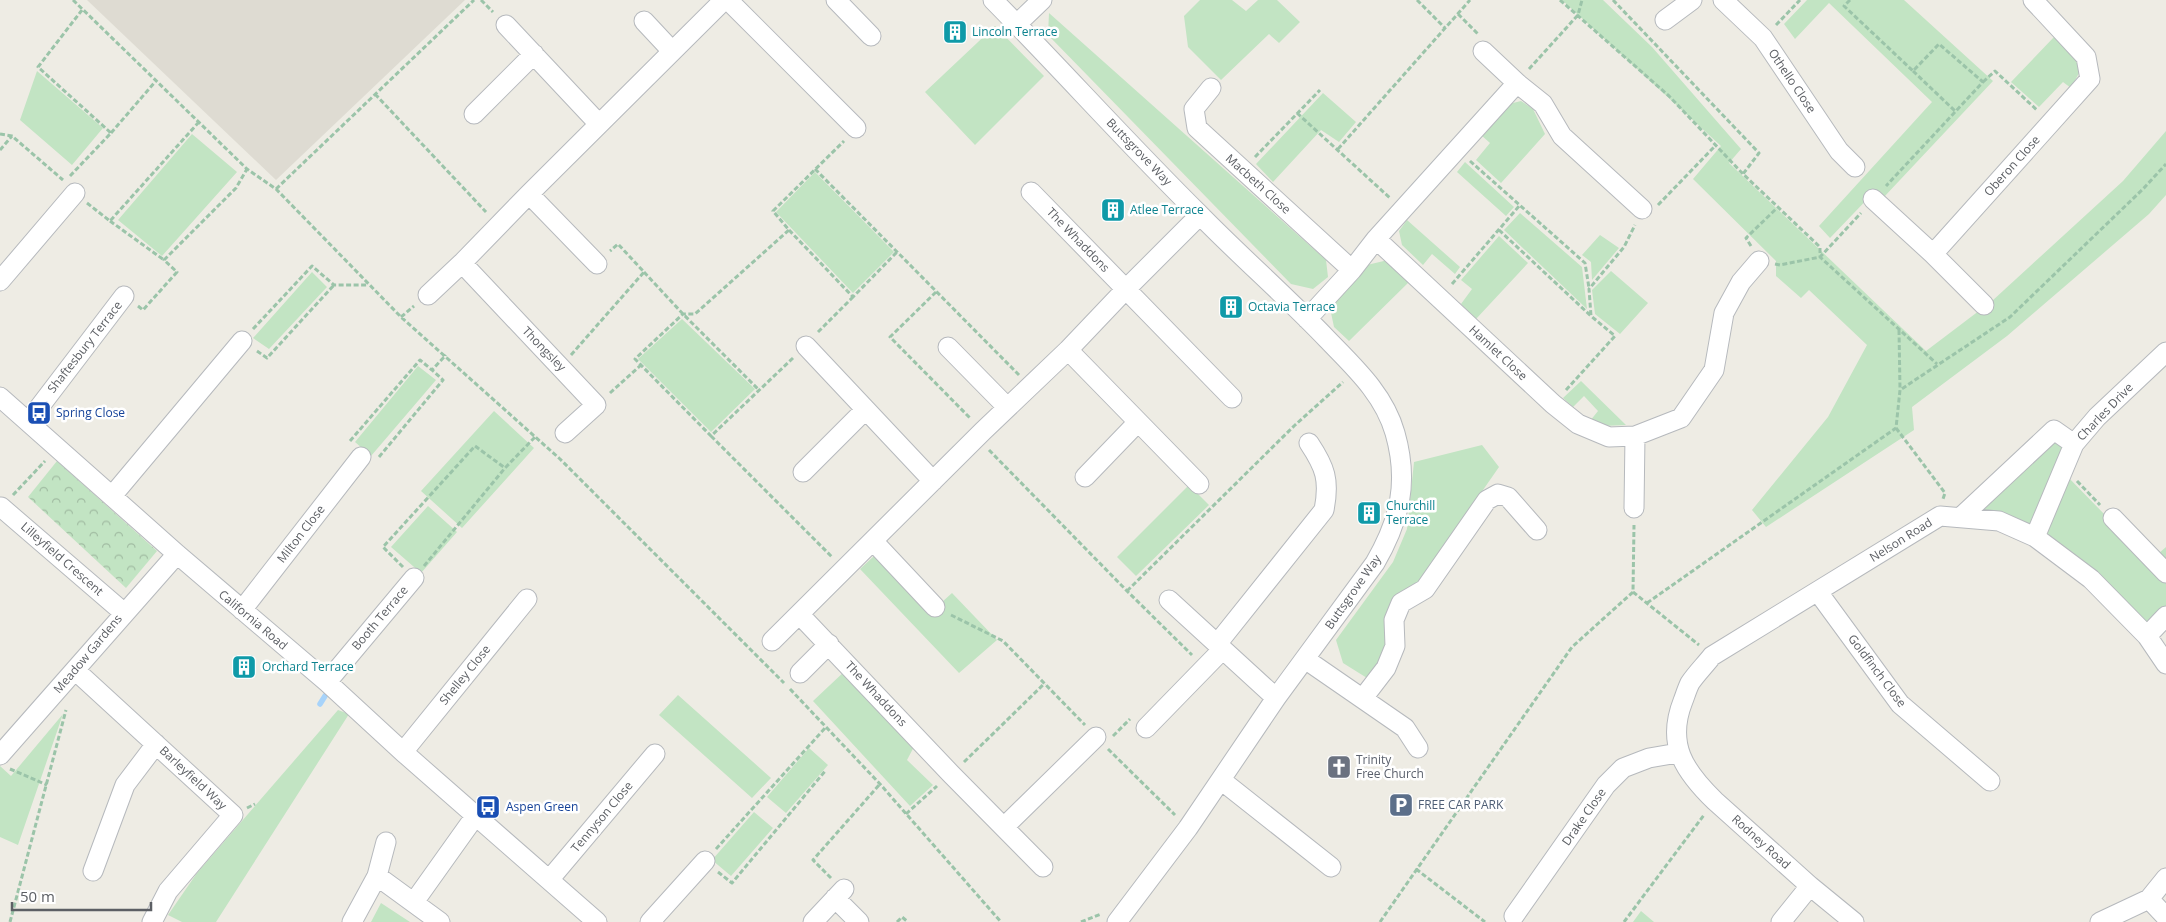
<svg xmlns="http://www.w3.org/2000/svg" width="2166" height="922" viewBox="0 0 2166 922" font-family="'Open Sans',sans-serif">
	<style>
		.education { fill: #dedbd2 }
		.grass { fill: #c2e4c3 }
		.park { fill: url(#park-crowns) }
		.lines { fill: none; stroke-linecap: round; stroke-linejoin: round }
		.stream { stroke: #a7d3fa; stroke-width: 5.5 }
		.minor-casing { stroke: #b6b9bd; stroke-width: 21 }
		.path { stroke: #9bc4a9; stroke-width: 3; stroke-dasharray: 5 2.5; stroke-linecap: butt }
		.minor { stroke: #fff; stroke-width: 19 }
		.labels { text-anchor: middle; stroke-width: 5; stroke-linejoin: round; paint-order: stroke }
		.culture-label { font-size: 12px; fill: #0d838f; stroke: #fff; text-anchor: start }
		.street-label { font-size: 12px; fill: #5c5f64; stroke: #fff }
		.transit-label { font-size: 12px; fill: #164399; stroke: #fff; text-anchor: start }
		.worship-label { font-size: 12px; fill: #5b616d; stroke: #fff; text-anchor: start }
		.service-label { font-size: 12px; fill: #4e5e75; stroke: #fff; text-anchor: start }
	</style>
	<defs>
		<pattern id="park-crowns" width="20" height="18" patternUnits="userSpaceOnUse" patternTransform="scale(1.25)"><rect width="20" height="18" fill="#c2e4c3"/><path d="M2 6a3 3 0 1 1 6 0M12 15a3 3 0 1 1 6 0" fill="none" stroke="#a1bca2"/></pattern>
	</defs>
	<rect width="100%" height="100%" fill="#eeece4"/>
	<path class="education" d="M 87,0 L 465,0 L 276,180 Z"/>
	<path class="grass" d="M 1200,0 L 1232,0 L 1246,11 L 1258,0 L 1277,0 L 1300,22 L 1279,43 L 1269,34 L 1221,80 L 1188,47 L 1184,16 Z
		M 1562,0 L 1603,0 L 1652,47 L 1741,149 L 1729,163 L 1926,351 L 1992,301 L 2123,181 L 2166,131 L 2166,195 L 2149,214 L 2007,336 L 1912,407 L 1914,430 L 1766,527 L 1752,510 L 1828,417 L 1867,345 L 1809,290 L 1801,298 L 1776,276 L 1776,261 L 1693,179 L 1721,146 Z
		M 1807,0 L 1904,0 L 1993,81 L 1884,197 L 1876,190 L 1830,238 L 1819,226 L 1932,102 L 1829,3 L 1795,39 L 1784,24 Z
		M 1049,13 L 1326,260 L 1328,277 L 1313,289 L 1291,284 L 1048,35 Z
		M 995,26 L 1044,76 L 975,145 L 925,92 Z
		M 2054,37 L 2076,58 L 2079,73 L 2071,88 L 2063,82 L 2039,107 L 2011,82 Z
		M 37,71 L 103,128 L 72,165 L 20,120 Z
		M 1323,93 L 1356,122 L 1339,142 L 1321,130 L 1273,182 L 1256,164 Z
		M 1521,101 L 1533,109 L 1545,134 L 1501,183 L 1476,160 L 1490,143 L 1481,135 L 1509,104 Z
		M 192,134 L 237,172 L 162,256 L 118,220 Z
		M 1465,162 L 1514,207 L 1506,216 L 1457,172 Z
		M 815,172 L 894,252 L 853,293 L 776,212 Z
		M 1520,213 L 1582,267 L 1587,309 L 1504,230 Z
		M 1407,220 L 1460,267 L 1455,274 L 1432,254 L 1423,265 L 1402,245 L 1399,231 Z
		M 1600,235 L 1619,248 L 1592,280 L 1591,262 L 1582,255 Z
		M 1499,236 L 1528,263 L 1476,319 L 1461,304 L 1472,289 L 1461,280 Z
		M 1388,260 L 1410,281 L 1349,341 L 1334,327 L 1330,308 L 1367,265 Z
		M 1611,271 L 1648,303 L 1620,334 L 1595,314 L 1592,290 Z
		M 312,272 L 327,287 L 269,349 L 253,338 Z
		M 682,319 L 755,389 L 711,432 L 638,359 Z
		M 418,366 L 436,380 L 371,456 L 355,442 Z
		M 1581,381 L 1626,425 L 1603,426 L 1590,421 L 1598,411 L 1584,396 L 1573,407 L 1563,398 Z
		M 494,411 L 534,448 L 462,528 L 421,491 Z
		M 2053,433 L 2070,445 L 2032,533 L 1969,515 Z
		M 1482,445 L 1499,467 L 1419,582 L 1389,648 L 1367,678 L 1343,663 L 1336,640 L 1393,562 L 1407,529 L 1414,462 Z
		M 2065,474 L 2150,561 L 2166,547 L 2166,611 L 2147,631 L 2043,536 Z
		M 1189,485 L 1209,505 L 1136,576 L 1117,557 Z
		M 428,506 L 457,532 L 421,573 L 391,547 Z
		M 874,556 L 931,612 L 952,593 L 997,640 L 959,673 L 860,569 Z
		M 846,670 L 916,743 L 907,760 L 933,785 L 910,806 L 813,701 Z
		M 678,695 L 771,778 L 752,798 L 659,715 Z
		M 338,710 L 349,714 L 216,922 L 182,922 L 168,915 L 197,873 Z
		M 63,714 L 18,845 L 0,837 L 0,766 L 11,776 Z
		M 809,748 L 828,765 L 786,813 L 767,797 Z
		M 754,812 L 773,828 L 731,876 L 712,860 Z
		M 381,903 L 410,922 L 371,922 Z
		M 1641,911 L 1654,922 L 1633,922 Z"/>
	<path class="park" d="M 57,461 L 157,551 L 126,588 L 28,497 Z"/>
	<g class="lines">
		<path class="stream" d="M 320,704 L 325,696"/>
		<defs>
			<path id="minor" d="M 728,0 L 856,128
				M 836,0 L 871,36
				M 993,0 C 1063,71 1129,145 1200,215 C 1241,257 1286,296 1327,339 C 1354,367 1384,394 1395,433 C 1409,482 1400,520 1375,563 L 1276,698 L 1188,828 L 1117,922
				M 1723,0 L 1763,38 L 1839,151 L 1855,167
				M 1665,20 L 1692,0
				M 644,21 L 672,51
				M 1017,24 L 1042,0
				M 506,25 L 599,124
				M 1517,83 L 1543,104 L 1562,136 L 1642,209
				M 1211,88 L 1194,109 L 1197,128 L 1352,270
				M 474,114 L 534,54
				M 1031,192 L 1232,398
				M 529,194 L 597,264
				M 1873,199 L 1933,254 L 1984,305
				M 1376,239 L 1553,404 L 1578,424 L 1609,437 L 1635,436 L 1681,418 L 1714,370 L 1724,313 L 1741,282 L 1759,261
				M 1933,254 L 2090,79 L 2086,57 L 2033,0
				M 462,263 L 596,405 L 565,433
				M 0,281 L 75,193
				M 428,295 L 462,263 L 529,194 L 724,0
				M 1307,319 L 1352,270 L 1376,239 L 1517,83 L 1483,51
				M 806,346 L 933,481
				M 948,347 L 1007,407
				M 1068,350 L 1199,484
				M 0,397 L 177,554 L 327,682 L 403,752 L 597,922
				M 28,422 L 124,296
				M 803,472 L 865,410
				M 1085,477 L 1138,422
				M 112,496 L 242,341
				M 1634,508 L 1635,436
				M 0,509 L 1,507 L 123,612
				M 1961,517 L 2054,430 L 2074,444
				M 2113,518 L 2166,573
				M 2035,537 L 2074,444 L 2097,417 L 2166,352
				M 873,541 L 935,607
				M 1818,592 L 1900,704 L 1990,781
				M 1169,600 L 1276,698
				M 242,610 L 361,457
				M 800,615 L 951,774 L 1043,867
				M 2147,636 L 2166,616
				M 772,641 L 983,431 L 1068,350 L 1126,289 L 1200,215
				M 1217,644 L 1324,510 C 1330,480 1325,467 1309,443
				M 1305,659 L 1405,728 L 1418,748
				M 76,671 L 233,815 L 168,891 L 152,922
				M 800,673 L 829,644
				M 327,682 L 414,578
				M 1363,698 L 1386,668 L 1395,646 L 1394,620 L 1401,603 L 1425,589 L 1487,500 L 1498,494 L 1508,497 L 1537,530
				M 1146,728 L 1223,649
				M 403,752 L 527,599
				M 0,755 L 177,554
				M 1221,780 L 1331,867
				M 1005,826 L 1096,737
				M 93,871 L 125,785 L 156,744
				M 377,876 L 440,922
				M 549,880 L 655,754
				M 835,898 L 859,922
				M 2149,899 L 2166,917
				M 414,902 L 476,815
				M 1514,916 L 1606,785 L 1623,768 L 1649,758 L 1678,753
				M 352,922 L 377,876 L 386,842
				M 650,922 L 705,861
				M 813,922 L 844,889
				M 1781,922 L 1810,886
				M 1854,922 L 1810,886 L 1715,801 C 1684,771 1666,744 1683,701 C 1685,696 1687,689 1690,683 C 1696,674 1705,665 1712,656 L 1940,516 L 1999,521 L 2035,537 L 2091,579 L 2147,636 L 2166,664
				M 2100,922 L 2149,899 L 2166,878"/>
		</defs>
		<use href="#minor" class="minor-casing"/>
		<path class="path" d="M 73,0 L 247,169 L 276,189 L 401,317 L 560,459 L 784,683
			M 481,0 L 493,12
			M 1417,0 L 1445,28
			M 1560,0 L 1669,96 L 1743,174
			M 1613,0 L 1759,153 L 1743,174 L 1820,247 L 1820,257 L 1937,364
			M 1850,0 L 1844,6 L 1913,71 L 1939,44 L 1983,82 L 1886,186
			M 1458,14 L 1479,35
			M 1776,25 L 1800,0
			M 1529,69 L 1578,15 L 1582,0
			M 1913,71 L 1955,111
			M 1983,82 L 1995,71 L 2038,111
			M 375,94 L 486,212
			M 1297,113 L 1390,198
			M 111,133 L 155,82
			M 0,134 L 12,136 L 63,180
			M 1338,149 L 1470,0
			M 0,150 L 12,136
			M 1255,157 L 1320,90
			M 1470,161 L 1585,263 L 1589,288
			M 815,169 L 1019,375
			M 70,176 L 111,133 L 38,67 L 82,10
			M 276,189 L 474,0
			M 87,203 L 110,221 L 198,123
			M 1658,205 L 1716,145
			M 110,221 L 164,260
			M 789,230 L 853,297 L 897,252
			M 1499,230 L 1591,316
			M 1751,246 L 1746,238 L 1777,208
			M 1775,264 L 1780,265 L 1820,257 L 1861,213
			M 644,272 L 683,314 L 759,390
			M 1452,284 L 1520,205
			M 936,292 L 890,337 L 971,419
			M 138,306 L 143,310 L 177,272 L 164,260 L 236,188 L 247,169
			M 401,317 L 414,306
			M 253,329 L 312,266 L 334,285 L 367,285
			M 1899,330 L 1900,389
			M 818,332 L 853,297
			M 257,351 L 267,358 L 334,285
			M 571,355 L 644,272 L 618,244 L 610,251
			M 793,358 L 711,436 L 635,359 L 683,314 L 695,314 L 789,230 L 773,211 L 844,141
			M 1566,390 L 1615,336 L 1591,316 L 1589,289 L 1624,247 L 1635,225
			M 610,393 L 641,365
			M 1896,428 L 1945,493 L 1943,499
			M 711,436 L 833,558
			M 350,441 L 420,360 L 432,370 L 446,355
			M 989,450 L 1127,591 L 1192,655
			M 379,457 L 443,380 L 432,370
			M 2077,481 L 2100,505
			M 13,495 L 45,461
			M 424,566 L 505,468
			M 403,567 L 383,547 L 475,446 L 505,468 L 536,436
			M 1127,591 L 1294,426 L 1343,382
			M 1633,592 L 1699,645
			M 1647,603 L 1896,428 L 1900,390 L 2010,317 L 2143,189 L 2166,164
			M 951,615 L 1003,641 L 1085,725
			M 790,689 L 880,784 L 1001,922
			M 1113,736 L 1130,719
			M 1108,749 L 1175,815
			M 964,762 L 1045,683
			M 10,769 L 47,785
			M 247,808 L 255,804
			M 906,814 L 937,786
			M 716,849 L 826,727
			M 1416,869 L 1485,922
			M 718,872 L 732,883 L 826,770
			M 831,878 L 813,860 L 880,784
			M 10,922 L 66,710
			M 897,922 L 902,917 L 908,922
			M 1081,922 L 1101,914
			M 1380,922 L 1572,647 L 1633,592 L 1634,525
			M 1624,922 L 1704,815"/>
		<use href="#minor" class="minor"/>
	</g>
	<defs>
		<symbol id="building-square" viewBox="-11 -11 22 22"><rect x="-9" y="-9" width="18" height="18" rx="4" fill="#0f9aa8" stroke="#fff"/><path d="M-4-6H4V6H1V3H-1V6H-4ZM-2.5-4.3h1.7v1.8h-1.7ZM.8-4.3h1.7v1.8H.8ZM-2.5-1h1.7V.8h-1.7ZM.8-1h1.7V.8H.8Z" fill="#fff"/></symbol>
		<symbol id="bus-square" viewBox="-11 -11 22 22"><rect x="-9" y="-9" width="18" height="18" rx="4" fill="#1a4fb4" stroke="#fff"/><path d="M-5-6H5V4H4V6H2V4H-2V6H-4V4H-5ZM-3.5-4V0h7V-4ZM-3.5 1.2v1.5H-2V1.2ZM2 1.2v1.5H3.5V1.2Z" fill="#fff"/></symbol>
		<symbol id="church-square" viewBox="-11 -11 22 22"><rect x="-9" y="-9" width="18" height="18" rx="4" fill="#6b7280" stroke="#fff"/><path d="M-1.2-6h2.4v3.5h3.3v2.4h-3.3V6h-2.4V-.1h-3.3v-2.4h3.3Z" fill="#fff"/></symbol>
		<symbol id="parking-square" viewBox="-11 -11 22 22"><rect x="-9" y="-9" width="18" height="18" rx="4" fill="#5c6f8a" stroke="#fff"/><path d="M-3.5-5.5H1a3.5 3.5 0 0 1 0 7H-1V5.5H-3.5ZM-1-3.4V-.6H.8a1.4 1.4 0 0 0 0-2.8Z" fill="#fff"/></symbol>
	</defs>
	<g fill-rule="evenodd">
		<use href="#building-square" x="941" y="18" width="28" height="28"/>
		<use href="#building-square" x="1099" y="196" width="28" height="28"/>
		<use href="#building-square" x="1217" y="293" width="28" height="28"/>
		<use href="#bus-square" x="25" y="399" width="28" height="28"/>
		<use href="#building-square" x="1355" y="499" width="28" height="28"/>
		<use href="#building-square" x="230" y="653" width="28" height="28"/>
		<use href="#church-square" x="1325" y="753" width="28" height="28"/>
		<use href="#parking-square" x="1387" y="791" width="28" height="28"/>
		<use href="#bus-square" x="474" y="793" width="28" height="28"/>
	</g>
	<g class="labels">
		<g class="culture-label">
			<text x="972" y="36">Lincoln Terrace</text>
			<text x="1130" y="214">Atlee Terrace</text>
			<text x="1248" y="311">Octavia Terrace</text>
			<text x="1386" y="510">Churchill<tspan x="1386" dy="14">Terrace</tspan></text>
			<text x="262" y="671">Orchard Terrace</text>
		</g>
		<g class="street-label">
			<text transform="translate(1792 81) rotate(56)" y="4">Othello Close</text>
			<text transform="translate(1139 152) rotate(46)" y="4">Buttsgrove Way</text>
			<text transform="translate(2012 166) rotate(-48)" y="4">Oberon Close</text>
			<text transform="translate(1258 184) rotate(42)" y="4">Macbeth Close</text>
			<text transform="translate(1078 240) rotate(46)" y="4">The Whaddons</text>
			<text transform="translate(85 347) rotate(-52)" y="4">Shaftesbury Terrace</text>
			<text transform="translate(544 349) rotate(46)" y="4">Thongsley</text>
			<text transform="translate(1498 353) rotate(43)" y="4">Hamlet Close</text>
			<text transform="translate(2105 412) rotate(-46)" y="4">Charles Drive</text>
			<text transform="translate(301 534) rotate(-52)" y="4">Milton Close</text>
			<text transform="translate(1901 540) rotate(-32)" y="4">Nelson Road</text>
			<text transform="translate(62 559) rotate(41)" y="4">Lilleyfield Crescent</text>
			<text transform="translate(1353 592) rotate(-55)" y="4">Buttsgrove Way</text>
			<text transform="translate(380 618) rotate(-50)" y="4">Booth Terrace</text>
			<text transform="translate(253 620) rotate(40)" y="4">California Road</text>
			<text transform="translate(88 654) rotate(-50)" y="4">Meadow Gardens</text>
			<text transform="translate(1877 671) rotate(53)" y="4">Goldfinch Close</text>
			<text transform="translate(465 675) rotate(-51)" y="4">Shelley Close</text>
			<text transform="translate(876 694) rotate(47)" y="4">The Whaddons</text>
			<text transform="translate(193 778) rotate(43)" y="4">Barleyfield Way</text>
			<text transform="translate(602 817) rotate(-50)" y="4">Tennyson Close</text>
			<text transform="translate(1584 817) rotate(-55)" y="4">Drake Close</text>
			<text transform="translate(1761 842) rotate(42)" y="4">Rodney Road</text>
		</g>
		<g class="transit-label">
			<text x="56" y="417">Spring Close</text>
			<text x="506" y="811">Aspen Green</text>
		</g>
		<g class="worship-label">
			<text x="1356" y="764">Trinity<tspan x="1356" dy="14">Free Church</tspan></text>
		</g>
		<g class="service-label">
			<text x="1418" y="809">FREE CAR PARK</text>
		</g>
	</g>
	<path d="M12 902v8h139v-8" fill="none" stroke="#5c5f64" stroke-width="2.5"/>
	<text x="20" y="902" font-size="15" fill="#5c5f64" stroke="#ffffff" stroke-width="4" paint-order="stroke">50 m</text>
</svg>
